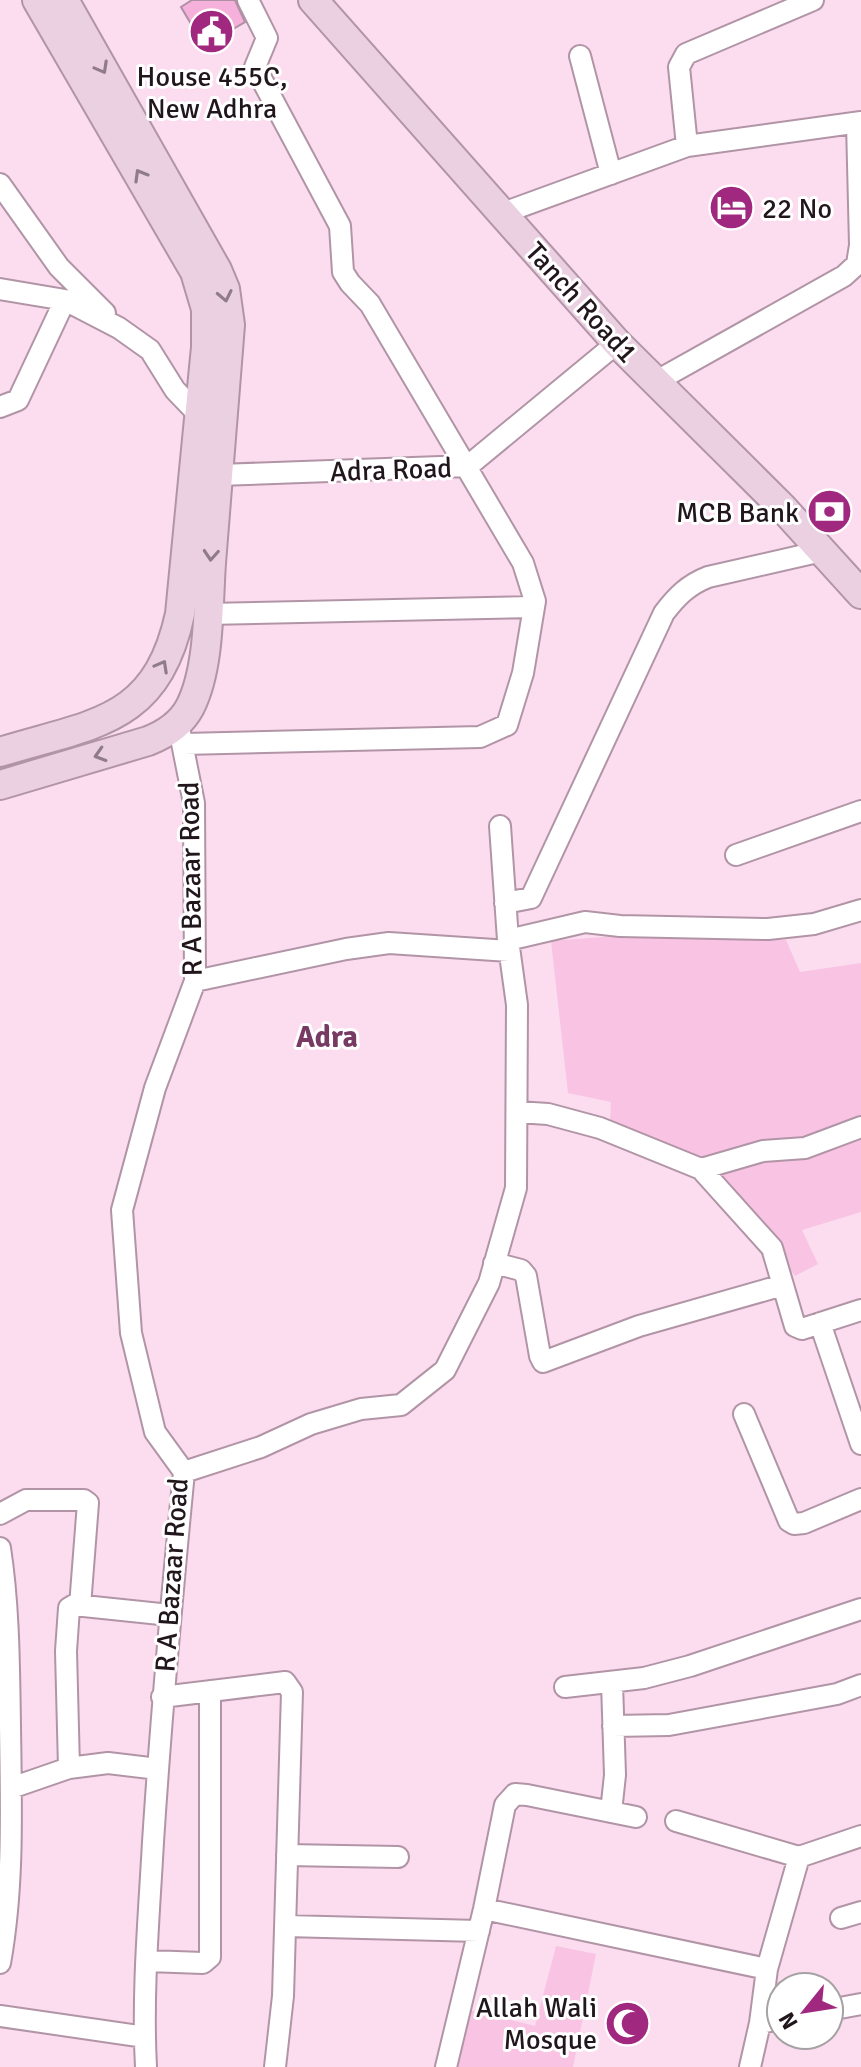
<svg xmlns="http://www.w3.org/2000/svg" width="861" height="2067" viewBox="0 0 861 2067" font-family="Signika,sans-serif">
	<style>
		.green { fill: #f9c3e4 }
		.building { fill: #f6b0dc; stroke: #ad91a2; stroke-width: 2 }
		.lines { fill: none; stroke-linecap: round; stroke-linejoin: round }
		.street-casing { stroke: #b195a6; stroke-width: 24 }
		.secondary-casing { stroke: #b195a6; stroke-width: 32 }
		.street { stroke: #fff; stroke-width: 20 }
		.secondary { stroke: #ebd0e2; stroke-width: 28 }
		.oneway { stroke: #907c89 }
		.labels { text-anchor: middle; stroke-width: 6; stroke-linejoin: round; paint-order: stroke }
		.poi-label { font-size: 28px; fill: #20161c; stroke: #fff; text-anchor: end }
		.street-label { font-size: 28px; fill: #20161c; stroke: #fff }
		.neighbourhood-label { font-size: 30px; font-weight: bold; fill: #773a63; stroke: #fff }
	</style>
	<rect width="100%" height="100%" fill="#fbddef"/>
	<path class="green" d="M 628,935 L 786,940 L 800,972 L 861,963 L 861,1122 L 803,1143 L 697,1161 L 610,1124 L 611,1102 L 568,1093 L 551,941 Z
		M 861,1137 L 861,1212 L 802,1230 L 818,1264 L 795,1276 L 717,1176 Z
		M 556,1946 L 596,1954 L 573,2067 L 448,2067 L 462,2008 L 535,2026 Z"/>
	<path class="building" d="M 192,0 L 235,0 L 245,22 L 204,46 L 181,7 Z"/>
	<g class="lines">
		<defs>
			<path id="street" d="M 580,56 L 611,174
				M 687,146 L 679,67 L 686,54 L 813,0
				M 0,184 L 59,267 L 105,313
				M 503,213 L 687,146 L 861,122
				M 0,289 L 65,300 L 119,328 L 150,350 L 175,390 L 199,415
				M 655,382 L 844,276 L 857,264 L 860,245 L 857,123
				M 0,407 L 18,400 L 65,300
				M 218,475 L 468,466 L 617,343
				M 207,614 L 534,607
				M 184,744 L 480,737 L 507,725 L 523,673 L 535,601 L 523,563 L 370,304 L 350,283 L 343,272 L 340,226 L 255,67 L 267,38 L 248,0
				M 736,855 L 861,811
				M 505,903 L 531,898 L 664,613 C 677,596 688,585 708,577 L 822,551
				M 508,940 L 585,922 L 620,926 L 768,929 L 814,924 L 861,910
				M 195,981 L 346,949 L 389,943 L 509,951
				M 517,1112 L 548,1114 L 600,1128 L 701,1169 L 763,1151 L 805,1148 L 861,1127
				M 701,1169 L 772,1248 L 795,1326 L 802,1329 L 861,1310
				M 494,1263 L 521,1270 L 526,1276 L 540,1356 L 543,1362 L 639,1326 L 783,1285
				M 820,1323 L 861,1444
				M 744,1414 L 789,1521 L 794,1524 L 804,1523 L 861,1499
				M 184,1472 L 261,1447 L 311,1424 L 361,1409 L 401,1405 L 445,1370 L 489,1283 L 516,1188 L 517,1005 L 508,940 L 500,826
				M 0,1514 L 26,1500 L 84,1500 L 88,1503 L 80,1606
				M 0,1548 C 9,1606 9,1667 10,1725 C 11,1805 14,1885 0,1963
				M 565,1687 L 644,1678 L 690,1666 L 861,1609
				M 162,1697 L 285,1682 L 292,1692 L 283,1996 L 275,2067
				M 613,1726 L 669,1725 L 837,1694 L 861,1685
				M 69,1768 L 66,1651 L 69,1608 L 74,1605 L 170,1615
				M 11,1788 L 69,1768 L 108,1763 L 158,1769
				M 611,1812 L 615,1775 L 612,1683
				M 676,1821 L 799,1857
				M 287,1855 L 398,1857
				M 484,1909 L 767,1969
				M 841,1918 L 861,1912
				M 286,1926 L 479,1931
				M 148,1961 L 203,1963 L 210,1957 L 210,1691
				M 829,2010 L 861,2004
				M 0,2016 L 145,2037
				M 760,2023 L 781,2019
				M 146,2067 C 142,1992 149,1916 153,1842 C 161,1718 172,1595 184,1472 L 155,1432 L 131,1333 L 122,1210 L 155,1088 L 195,981 L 194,803 L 178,723
				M 446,2067 L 484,1909 L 505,1805 L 515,1794 L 527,1795 L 636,1817
				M 750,2067 L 760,2023 L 767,1969 L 799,1857 L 861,1836"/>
			<path id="secondary" d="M 313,0 L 617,343 L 782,507 L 861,594
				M 0,752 C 93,723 156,724 180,614 L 206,347 L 206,309 L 195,272 L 37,0
				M 0,785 L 148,741 C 166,734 181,724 190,707 C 210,668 208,606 211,563 C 217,483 224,404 230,325 L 225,289 L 217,270 L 64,0"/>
		</defs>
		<use href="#street" class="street-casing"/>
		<use href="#secondary" class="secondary-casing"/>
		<use href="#street" class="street"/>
		<use href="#secondary" class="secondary"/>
	</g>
	<defs><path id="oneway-chevron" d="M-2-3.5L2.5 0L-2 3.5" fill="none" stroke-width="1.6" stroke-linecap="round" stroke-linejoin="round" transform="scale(2)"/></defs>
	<g class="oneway">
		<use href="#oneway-chevron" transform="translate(102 68) rotate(61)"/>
		<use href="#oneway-chevron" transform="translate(140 175) rotate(-120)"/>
		<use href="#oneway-chevron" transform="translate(225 296) rotate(78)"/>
		<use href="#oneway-chevron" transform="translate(211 555) rotate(94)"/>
		<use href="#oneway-chevron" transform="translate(162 666) rotate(-61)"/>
		<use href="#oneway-chevron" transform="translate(100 755) rotate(163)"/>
	</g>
	<defs>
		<symbol id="civic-disc" viewBox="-11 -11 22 22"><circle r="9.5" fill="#a1287f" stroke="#fff"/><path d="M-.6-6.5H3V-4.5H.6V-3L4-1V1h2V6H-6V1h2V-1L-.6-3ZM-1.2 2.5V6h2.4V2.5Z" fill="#fff"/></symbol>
		<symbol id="hotel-disc" viewBox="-11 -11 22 22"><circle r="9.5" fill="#a1287f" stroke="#fff"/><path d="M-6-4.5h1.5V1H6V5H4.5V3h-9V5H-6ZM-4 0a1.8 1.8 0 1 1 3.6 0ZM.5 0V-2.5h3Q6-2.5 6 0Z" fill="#fff"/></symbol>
		<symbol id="bank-disc" viewBox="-11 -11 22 22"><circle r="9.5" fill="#a1287f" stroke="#fff"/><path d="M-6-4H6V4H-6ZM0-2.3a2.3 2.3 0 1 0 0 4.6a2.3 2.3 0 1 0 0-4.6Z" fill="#fff"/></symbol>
		<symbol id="mosque-disc" viewBox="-11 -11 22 22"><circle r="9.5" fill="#a1287f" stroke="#fff"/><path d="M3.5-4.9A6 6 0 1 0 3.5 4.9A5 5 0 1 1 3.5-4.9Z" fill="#fff"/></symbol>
	</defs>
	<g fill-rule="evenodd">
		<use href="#civic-disc" x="186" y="6" width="51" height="51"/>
		<use href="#hotel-disc" x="706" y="182" width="51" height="51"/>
		<use href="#bank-disc" x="804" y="486" width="51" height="51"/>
		<use href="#mosque-disc" x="602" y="1998" width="51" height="51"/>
	</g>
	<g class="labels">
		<g class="poi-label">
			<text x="212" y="86" text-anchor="middle">House 455C,<tspan x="212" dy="32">New Adhra</tspan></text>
			<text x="762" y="218" text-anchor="start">22 No</text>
			<text x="799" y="522">MCB Bank</text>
			<text x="597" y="2017">Allah Wali<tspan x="597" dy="32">Mosque</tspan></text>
		</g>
		<g class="street-label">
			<text transform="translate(582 302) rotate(48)" y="10">Tanch Road1</text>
			<text transform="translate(391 469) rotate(-2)" y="10">Adra Road</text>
			<text transform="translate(190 879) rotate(-91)" y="10">R A Bazaar Road</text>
			<text transform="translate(171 1575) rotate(-86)" y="10">R A Bazaar Road</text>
		</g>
		<g class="neighbourhood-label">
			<text x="327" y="1047">Adra</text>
		</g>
	</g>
	<g transform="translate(805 2011) rotate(240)"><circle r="38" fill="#ffffff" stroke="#a6a2a4" stroke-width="2"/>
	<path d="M0-6L14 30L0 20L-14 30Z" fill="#a1287f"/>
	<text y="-12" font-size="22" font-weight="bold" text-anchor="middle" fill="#20161c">N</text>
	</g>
</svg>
